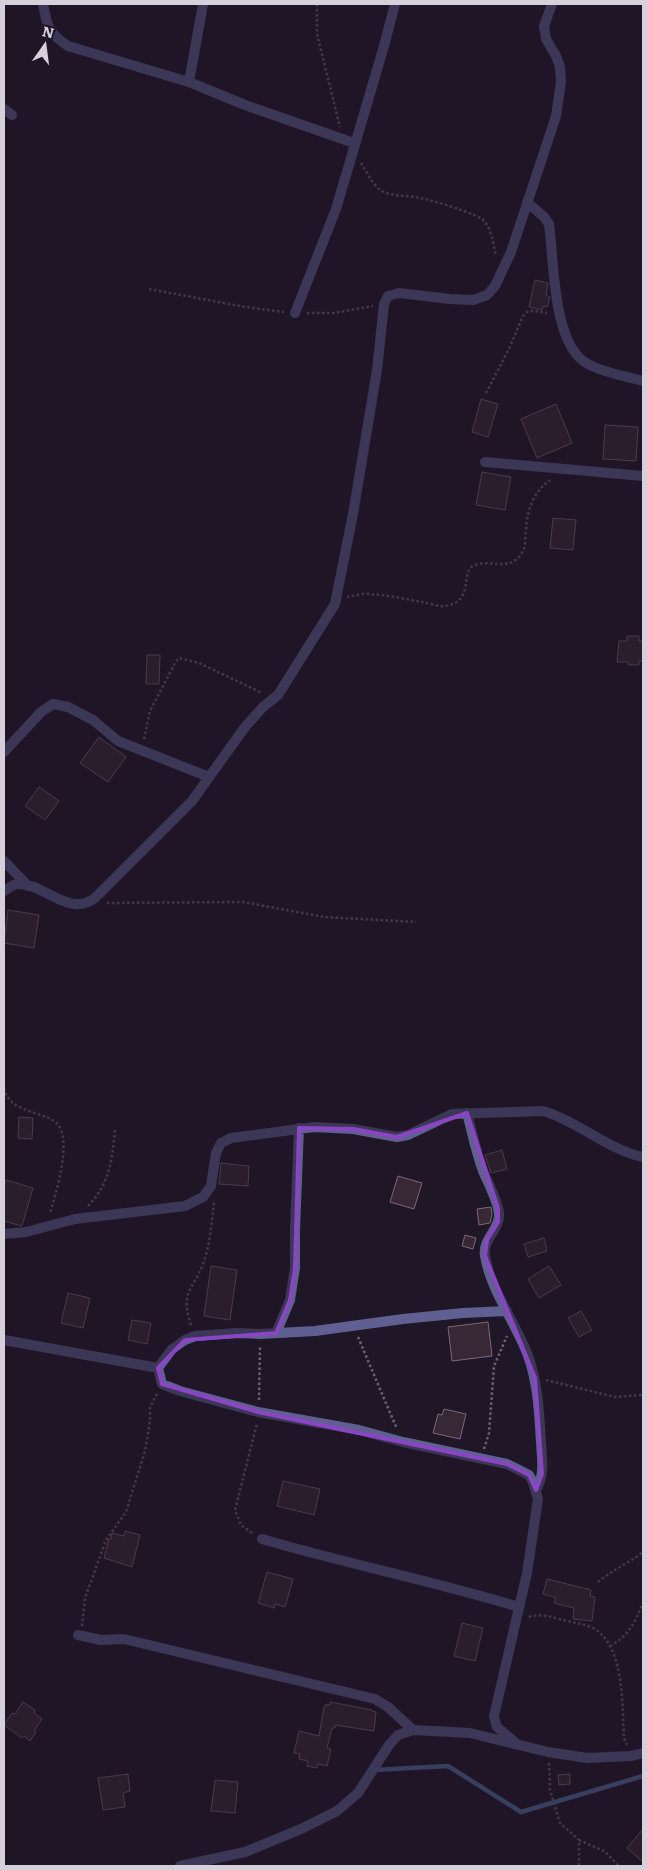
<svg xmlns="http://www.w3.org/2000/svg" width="647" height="1870" viewBox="0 0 647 1870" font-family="Literata,serif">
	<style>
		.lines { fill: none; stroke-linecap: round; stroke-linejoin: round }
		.stream { stroke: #5870a1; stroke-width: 4.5 }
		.building { fill: #382835; stroke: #7c6878 }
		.path { stroke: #6a6271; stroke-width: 2.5; stroke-dasharray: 2.5 2.5; stroke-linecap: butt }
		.minor { stroke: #605f91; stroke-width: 10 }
		.marked { fill: none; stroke: #8945c3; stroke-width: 4; stroke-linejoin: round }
	</style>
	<rect width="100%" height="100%" fill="#1f1627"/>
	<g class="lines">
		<path class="stream" d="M 374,1770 L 448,1766 L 521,1812 L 643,1776"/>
	</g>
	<path class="building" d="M 535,280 L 548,283 L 546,295 L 550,297 L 547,307 L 543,306 L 542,310 L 529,307 Z
		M 481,399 L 498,404 L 488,437 L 472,432 Z
		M 556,404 L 572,443 L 537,458 L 521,419 Z
		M 605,425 L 638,427 L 636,461 L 603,459 Z
		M 482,472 L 511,477 L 505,510 L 476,505 Z
		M 553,518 L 576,520 L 573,550 L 550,548 Z
		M 627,636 L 639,636 L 639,641 L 643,641 L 643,661 L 639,661 L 639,665 L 629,665 L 628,662 L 617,662 L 619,641 L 627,641 Z
		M 147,655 L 160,655 L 159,684 L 146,684 Z
		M 99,737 L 126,757 L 108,782 L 80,763 Z
		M 39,787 L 59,801 L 45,820 L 25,806 Z
		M 8,910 L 39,915 L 34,948 L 4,943 Z
		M 19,1117 L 33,1118 L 32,1139 L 18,1138 Z
		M 502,1150 L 507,1169 L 491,1173 L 485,1155 Z
		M 221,1163 L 249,1166 L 248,1186 L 219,1184 Z
		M 398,1176 L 422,1183 L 414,1209 L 390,1202 Z
		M 6,1180 L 33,1188 L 22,1226 L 4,1221 L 4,1186 Z
		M 491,1207 L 492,1214 L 490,1223 L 479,1225 L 477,1209 Z
		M 465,1235 L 476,1238 L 473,1249 L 462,1246 Z
		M 544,1238 L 547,1251 L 528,1257 L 524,1244 Z
		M 211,1266 L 237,1270 L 230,1320 L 204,1316 Z
		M 549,1266 L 561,1285 L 539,1298 L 528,1279 Z
		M 68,1293 L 90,1298 L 83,1328 L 61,1323 Z
		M 581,1311 L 592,1330 L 579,1337 L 568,1318 Z
		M 132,1320 L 151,1323 L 147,1344 L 128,1340 Z
		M 488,1322 L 492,1356 L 452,1361 L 448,1327 Z
		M 444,1409 L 466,1414 L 460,1439 L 433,1433 L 438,1414 L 442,1415 Z
		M 283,1481 L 320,1489 L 314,1515 L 277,1506 Z
		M 125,1531 L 140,1535 L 132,1567 L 104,1558 L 109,1539 L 111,1539 L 112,1533 L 124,1536 Z
		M 267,1572 L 293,1579 L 285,1607 L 275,1604 L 274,1608 L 258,1603 Z
		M 547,1579 L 591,1590 L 590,1596 L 595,1597 L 592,1621 L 573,1619 L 574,1608 L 554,1603 L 556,1598 L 543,1594 Z
		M 462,1623 L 483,1628 L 475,1661 L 454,1656 Z
		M 23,1702 L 35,1710 L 34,1713 L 42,1719 L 34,1731 L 36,1732 L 30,1741 L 24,1736 L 22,1738 L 4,1725 L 12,1713 L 15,1714 Z
		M 330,1702 L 372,1710 L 372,1711 L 376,1712 L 374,1731 L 335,1725 L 335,1728 L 332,1728 L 327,1748 L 331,1749 L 327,1766 L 318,1764 L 317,1768 L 307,1766 L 308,1761 L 299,1759 L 300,1754 L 294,1753 L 299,1731 L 319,1736 L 324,1707 L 325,1707 L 326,1704 L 330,1705 Z
		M 128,1774 L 130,1791 L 123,1793 L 125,1807 L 103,1810 L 98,1778 Z
		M 570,1774 L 570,1784 L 559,1785 L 558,1775 Z
		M 215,1780 L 238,1782 L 235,1813 L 211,1811 Z
		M 643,1829 L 643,1862 L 627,1848 Z"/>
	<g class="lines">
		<path class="path" d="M 317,4 L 317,34 L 340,127
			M 361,163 C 367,172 372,185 382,191 C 393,197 408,195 420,198 C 431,200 480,214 485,222 C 492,231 493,244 496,255
			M 149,289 L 245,307 L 284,312
			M 307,313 L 334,313 L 373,306
			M 486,393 L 509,349 L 523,316 L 528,311 L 534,311 L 547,313
			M 347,597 C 354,596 362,593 369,594 C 387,595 405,599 422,602 C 429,603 438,607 444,606 C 476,603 459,570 475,565 C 494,559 511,573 523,551 C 526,545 525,536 526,529 C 527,510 534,491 550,480
			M 144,739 L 150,711 L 175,663 L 179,658 L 199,663 L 262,693
			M 107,903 L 243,902 L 324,917 L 416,922
			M 4,1088 C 9,1115 48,1110 59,1126 C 71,1145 56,1193 50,1213
			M 88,1206 C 110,1183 112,1160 115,1130
			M 191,1325 C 180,1291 192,1292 203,1264 C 210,1245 212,1222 214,1202
			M 358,1337 L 397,1429
			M 546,1380 L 615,1397 L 643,1395
			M 259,1400 L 260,1345
			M 484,1449 L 489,1433 L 494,1366 L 507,1336
			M 252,1533 L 241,1525 L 235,1510 L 257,1423
			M 598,1582 C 612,1570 629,1563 643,1552
			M 529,1617 C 542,1613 555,1618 567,1621 C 576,1623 585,1624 593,1628 C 625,1645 622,1707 624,1738 L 627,1745
			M 82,1626 L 85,1598 L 106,1540 L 126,1512 L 145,1451 L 150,1421 L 150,1407 L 157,1394
			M 610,1646 C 630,1635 634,1623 643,1603
			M 549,1763 L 550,1790 L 560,1823 L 579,1840 L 579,1866
			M 579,1840 L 604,1851 L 619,1866"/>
		<path class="minor" d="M 43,4 C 47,26 48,33 68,46 L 189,82 L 245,105 L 354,143
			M 189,82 L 203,4
			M 4,109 L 12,115
			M 527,202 L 544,217 L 549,224 C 554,258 552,346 588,364 C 604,373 626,376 643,381
			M 295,313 L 336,209 L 384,46 L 395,4
			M 485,462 L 643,476
			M 4,752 L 41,712 L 53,704 L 68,707 L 93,720 L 118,741 L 209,777
			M 4,861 L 28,886
			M 4,891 C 8,889 13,884 18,884 C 45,883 68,918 95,898 L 192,801 L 245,727 L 263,707 L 278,695 L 335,604 L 353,514 L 377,370 L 384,304 L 388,296 L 399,293 L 450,299 L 473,300 L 487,295 L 495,286 L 511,252 L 556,116 L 561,82 L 560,67 L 556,56 L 546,39 L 544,26 L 552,4
			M 467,1113 C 472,1132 476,1152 483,1171 C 488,1183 498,1201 499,1214 C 500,1230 482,1239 485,1256 C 491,1291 514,1320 527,1353 C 538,1382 539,1411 541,1442 C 542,1459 545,1475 536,1490
			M 4,1234 L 26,1232 L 75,1219 L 185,1206 L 203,1197 L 211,1186 L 216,1153 L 221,1143 L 231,1138 L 314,1127 L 353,1129 L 397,1137 L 408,1135 L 452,1114 L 543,1111 C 578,1121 608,1150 643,1157
			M 276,1333 L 290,1300 L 295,1268 L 295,1230 L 299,1128
			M 4,1340 L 158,1368 L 162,1384 L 180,1391 L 258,1412 L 359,1430 L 403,1442 L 507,1464 L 529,1475 L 533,1482 L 538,1499 L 527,1573 L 494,1716 L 497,1727 L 517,1744
			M 158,1368 L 172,1349 L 185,1340 L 195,1336 L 236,1333 L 260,1334 L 315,1331 L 403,1319 L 463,1313 L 507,1311
			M 262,1539 C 347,1564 434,1581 519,1607
			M 78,1635 L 101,1640 L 124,1639 L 375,1699 L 388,1707 L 413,1730
			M 180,1866 L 245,1852 L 301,1829 L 337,1811 L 358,1793 L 389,1745 L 398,1735 L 413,1730 L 470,1733 L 548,1752 L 587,1758 L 631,1756 L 643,1753"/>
	</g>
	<path d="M0 0H647V1870H0ZM 467,1113 L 498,1208 L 498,1222 L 487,1240 L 485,1256 L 535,1378 L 542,1474 L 536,1490 L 529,1475 L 507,1464 L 258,1412 L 162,1384 L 158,1368 L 185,1340 L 276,1333 L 290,1300 L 295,1268 L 299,1128 L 353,1129 L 397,1137 Z" fill="#1f1627" fill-opacity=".55" fill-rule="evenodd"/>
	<path class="marked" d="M 467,1113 L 498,1208 L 498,1222 L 487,1240 L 485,1256 L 535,1378 L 542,1474 L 536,1490 L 529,1475 L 507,1464 L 258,1412 L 162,1384 L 158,1368 L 185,1340 L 276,1333 L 290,1300 L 295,1268 L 299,1128 L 353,1129 L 397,1137 Z"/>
	<rect width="647" height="1870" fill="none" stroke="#d6d0db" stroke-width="10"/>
	<g transform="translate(45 45) rotate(14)" stroke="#1f1627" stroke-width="4" paint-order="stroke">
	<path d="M0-4L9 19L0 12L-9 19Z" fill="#d6d0db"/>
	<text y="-8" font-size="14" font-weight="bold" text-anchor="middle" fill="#d6d0db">N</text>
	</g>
</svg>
